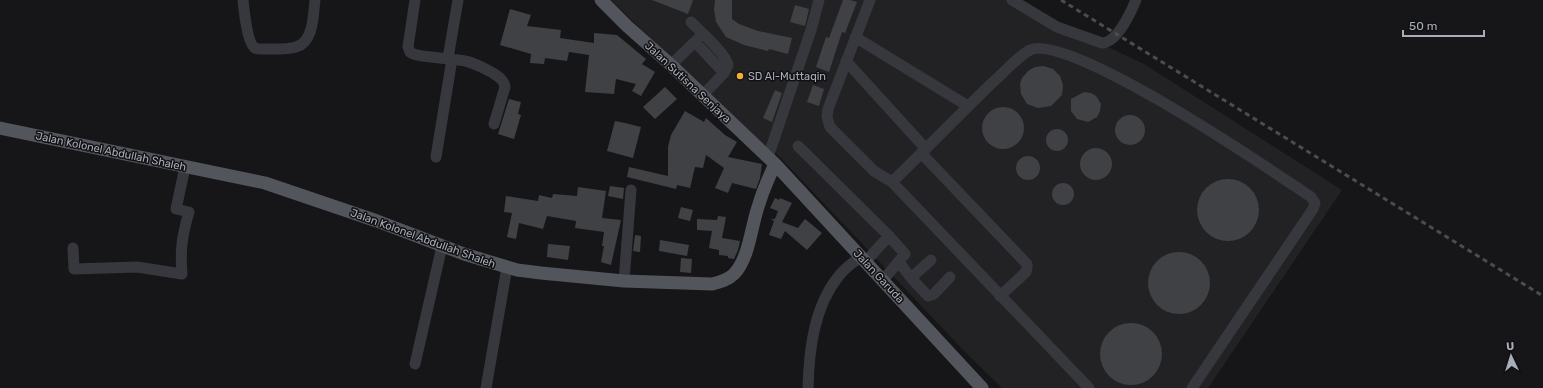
<svg xmlns="http://www.w3.org/2000/svg" width="1543" height="388" viewBox="0 0 1543 388" font-family="Rubik,sans-serif">
	<style>
		.built { fill: #222225 }
		.building { fill: #404145 }
		.lines { fill: none; stroke-linecap: round; stroke-linejoin: round }
		.minor { stroke: #37383d; stroke-width: 11 }
		.major { stroke: #53555c; stroke-width: 13 }
		.rail { stroke: #4a4c52; stroke-width: 3; stroke-dasharray: 5 4; stroke-linecap: butt }
		.poi-dot { fill: #f2b134; stroke: #111113; stroke-width: 1.5 }
		.labels { text-anchor: middle; stroke-width: 3; stroke-linejoin: round; paint-order: stroke }
		.poi-label { font-size: 11px; fill: #a8adb8; stroke: #111113; text-anchor: start }
		.street-label { font-size: 11px; fill: #a8adb8; stroke: #111113 }
	</style>
	<rect width="100%" height="100%" fill="#161618"/>
	<path class="built" d="M 611,0 L 818,0 L 766,151 Z
		M 822,0 L 1008,0 L 1144,64 L 1342,190 L 1208,388 L 1002,388 L 968,355 L 773,150 Z"/>
	<path class="building" d="M 652,0 L 693,0 L 688,14 Z
		M 715,0 L 732,0 L 732,19 L 739,24 L 758,31 L 792,38 L 788,54 L 769,49 L 768,51 L 744,45 L 726,37 L 716,22 L 714,9 Z
		M 843,0 L 850,0 L 857,2 L 845,33 L 842,32 L 829,72 L 816,67 L 826,37 L 829,38 Z
		M 795,5 L 809,9 L 805,26 L 790,22 Z
		M 510,9 L 531,15 L 527,26 L 561,30 L 560,38 L 594,43 L 594,33 L 617,35 L 646,59 L 642,64 L 655,72 L 641,96 L 632,91 L 636,84 L 616,79 L 614,94 L 585,92 L 589,55 L 569,52 L 567,61 L 545,58 L 544,64 L 530,63 L 531,54 L 500,45 Z
		M 1043,66 L 1053,69 L 1060,76 L 1063,85 L 1062,95 L 1051,106 L 1038,108 L 1027,104 L 1021,94 L 1020,84 L 1022,78 L 1028,71 L 1035,67 Z
		M 813,85 L 824,89 L 819,106 L 807,102 Z
		M 665,87 L 677,99 L 655,119 L 643,107 Z
		M 775,90 L 782,93 L 772,122 L 763,118 Z
		M 1084,92 L 1091,93 L 1096,96 L 1101,104 L 1100,111 L 1097,117 L 1088,122 L 1077,119 L 1071,111 L 1071,99 Z
		M 509,99 L 521,102 L 518,114 L 521,115 L 514,139 L 498,134 Z
		M982 128a21 21 0 1 1 42 0a21 21 0 1 1-42 0Z
		M 685,111 L 704,122 L 706,118 L 725,135 L 737,142 L 728,157 L 762,164 L 760,178 L 756,189 L 732,183 L 728,193 L 715,188 L 724,168 L 706,155 L 703,168 L 695,167 L 690,188 L 677,185 L 676,189 L 627,177 L 629,167 L 668,176 L 668,147 L 671,135 Z
		M1115 130a15 15 0 1 1 30 0a15 15 0 1 1-30 0Z
		M 615,121 L 625,123 L 624,125 L 625,123 L 641,127 L 633,158 L 607,151 Z
		M1046 140a11 11 0 1 1 22 0a11 11 0 1 1-22 0Z
		M1080 164a16 16 0 1 1 32 0a16 16 0 1 1-32 0Z
		M1016 168a12 12 0 1 1 24 0a12 12 0 1 1-24 0Z
		M1197 210a31 31 0 1 1 62 0a31 31 0 1 1-62 0Z
		M1052 194a11 11 0 1 1 22 0a11 11 0 1 1-22 0Z
		M 610,186 L 624,188 L 623,199 L 608,196 Z
		M 578,187 L 606,191 L 602,218 L 621,220 L 611,265 L 601,262 L 604,246 L 602,246 L 604,232 L 575,228 L 576,221 L 547,216 L 543,229 L 519,223 L 516,239 L 507,237 L 512,213 L 504,212 L 506,196 L 538,201 L 539,195 L 552,198 L 553,194 L 577,196 Z
		M 775,198 L 779,200 L 780,198 L 792,203 L 782,222 L 798,228 L 805,219 L 822,233 L 807,250 L 785,231 L 781,239 L 769,235 L 774,221 L 771,219 L 775,219 L 778,211 L 770,208 Z
		M 681,207 L 693,210 L 690,221 L 678,218 Z
		M 718,216 L 726,217 L 722,238 L 740,241 L 738,250 L 734,259 L 728,258 L 728,256 L 719,255 L 719,250 L 709,248 L 712,231 L 697,230 L 697,219 L 717,220 Z
		M 635,235 L 641,236 L 640,252 L 633,251 Z
		M 660,240 L 689,245 L 687,256 L 659,251 Z
		M 548,244 L 570,246 L 568,260 L 547,257 Z
		M1148 283a31 31 0 1 1 62 0a31 31 0 1 1-62 0Z
		M 681,258 L 692,259 L 691,273 L 680,272 Z
		M1100 354a31 31 0 1 1 62 0a31 31 0 1 1-62 0Z"/>
	<g class="lines">
		<path class="minor" d="M 243,0 C 244,9 247,43 255,48 C 257,49 259,49 261,49 C 272,49 286,50 296,47 C 314,42 313,15 315,0
			M 415,0 L 408,47 L 410,52 C 416,58 453,58 465,61 C 475,63 484,68 493,73 C 499,77 504,80 505,87 L 494,124
			M 870,0 L 828,109 L 827,117 L 830,127 L 874,171 L 892,182 L 1089,388
			M 1012,0 L 1057,27 L 1102,43 C 1117,43 1131,12 1136,0
			M 691,22 C 700,31 726,54 728,65 L 724,73 L 703,95
			M 855,37 L 968,106
			M 695,42 L 724,73
			M 448,58 L 458,0
			M 846,61 L 926,149
			M 671,65 L 703,34
			M 798,146 L 889,236 L 905,254 L 883,280
			M 921,153 L 1027,264 L 1027,268 L 1026,272 L 1000,296
			M 436,157 L 452,59
			M 768,157 L 811,30 L 819,0
			M 892,182 C 926,149 959,115 993,82 C 1004,73 1018,56 1030,50 C 1069,32 1271,170 1311,197 L 1315,203 L 1313,209 L 1192,388
			M 73,248 L 74,269 L 137,267 L 182,274 C 180,250 182,236 189,212 L 176,209 L 185,167
			M 866,261 L 889,236
			M 899,262 L 911,278 L 928,296 L 934,294 L 950,277
			M 911,278 L 931,260
			M 624,281 L 631,190
			M 415,364 L 442,246
			M 486,388 L 507,267
			M 808,388 C 809,350 814,307 838,277 C 844,268 853,263 861,256"/>
		<path class="major" d="M 601,0 L 627,26 L 671,65 L 775,164 L 982,388
			M 0,128 L 265,183 L 377,221 L 464,254 L 517,270 L 541,273 L 624,281 L 712,284 C 720,282 728,280 734,274 C 750,257 751,225 759,204 C 763,190 769,177 775,164"/>
		<path class="rail" d="M 1061,0 L 1543,296"/>
	</g>
	<circle class="poi-dot" cx="740" cy="76" r="4"/>
	<g class="labels">
		<g class="poi-label">
			<text x="748" y="80">SD Al-Muttaqin</text>
		</g>
		<g class="street-label">
			<text transform="translate(688 82) rotate(43)" y="4">Jalan Sutisna Senjaya</text>
			<text transform="translate(111 151) rotate(12)" y="4">Jalan Kolonel Abdullah Shaleh</text>
			<text transform="translate(423 238) rotate(20)" y="4">Jalan Kolonel Abdullah Shaleh</text>
			<text transform="translate(879 276) rotate(47)" y="4">Jalan Garuda</text>
		</g>
	</g>
	<g transform="translate(1511 356) rotate(356)" stroke="#111113" stroke-width="3" paint-order="stroke">
	<path d="M0-3L7 15L0 10L-7 15Z" fill="#a8adb8"/>
	<text y="-6" font-size="11" font-weight="bold" text-anchor="middle" fill="#a8adb8">U</text>
	</g>
	<path d="M1403 30v6h81v-6" fill="none" stroke="#a8adb8" stroke-width="2"/>
	<text x="1409" y="30" font-size="12" fill="#a8adb8" stroke="#111113" stroke-width="3" paint-order="stroke">50 m</text>
</svg>
